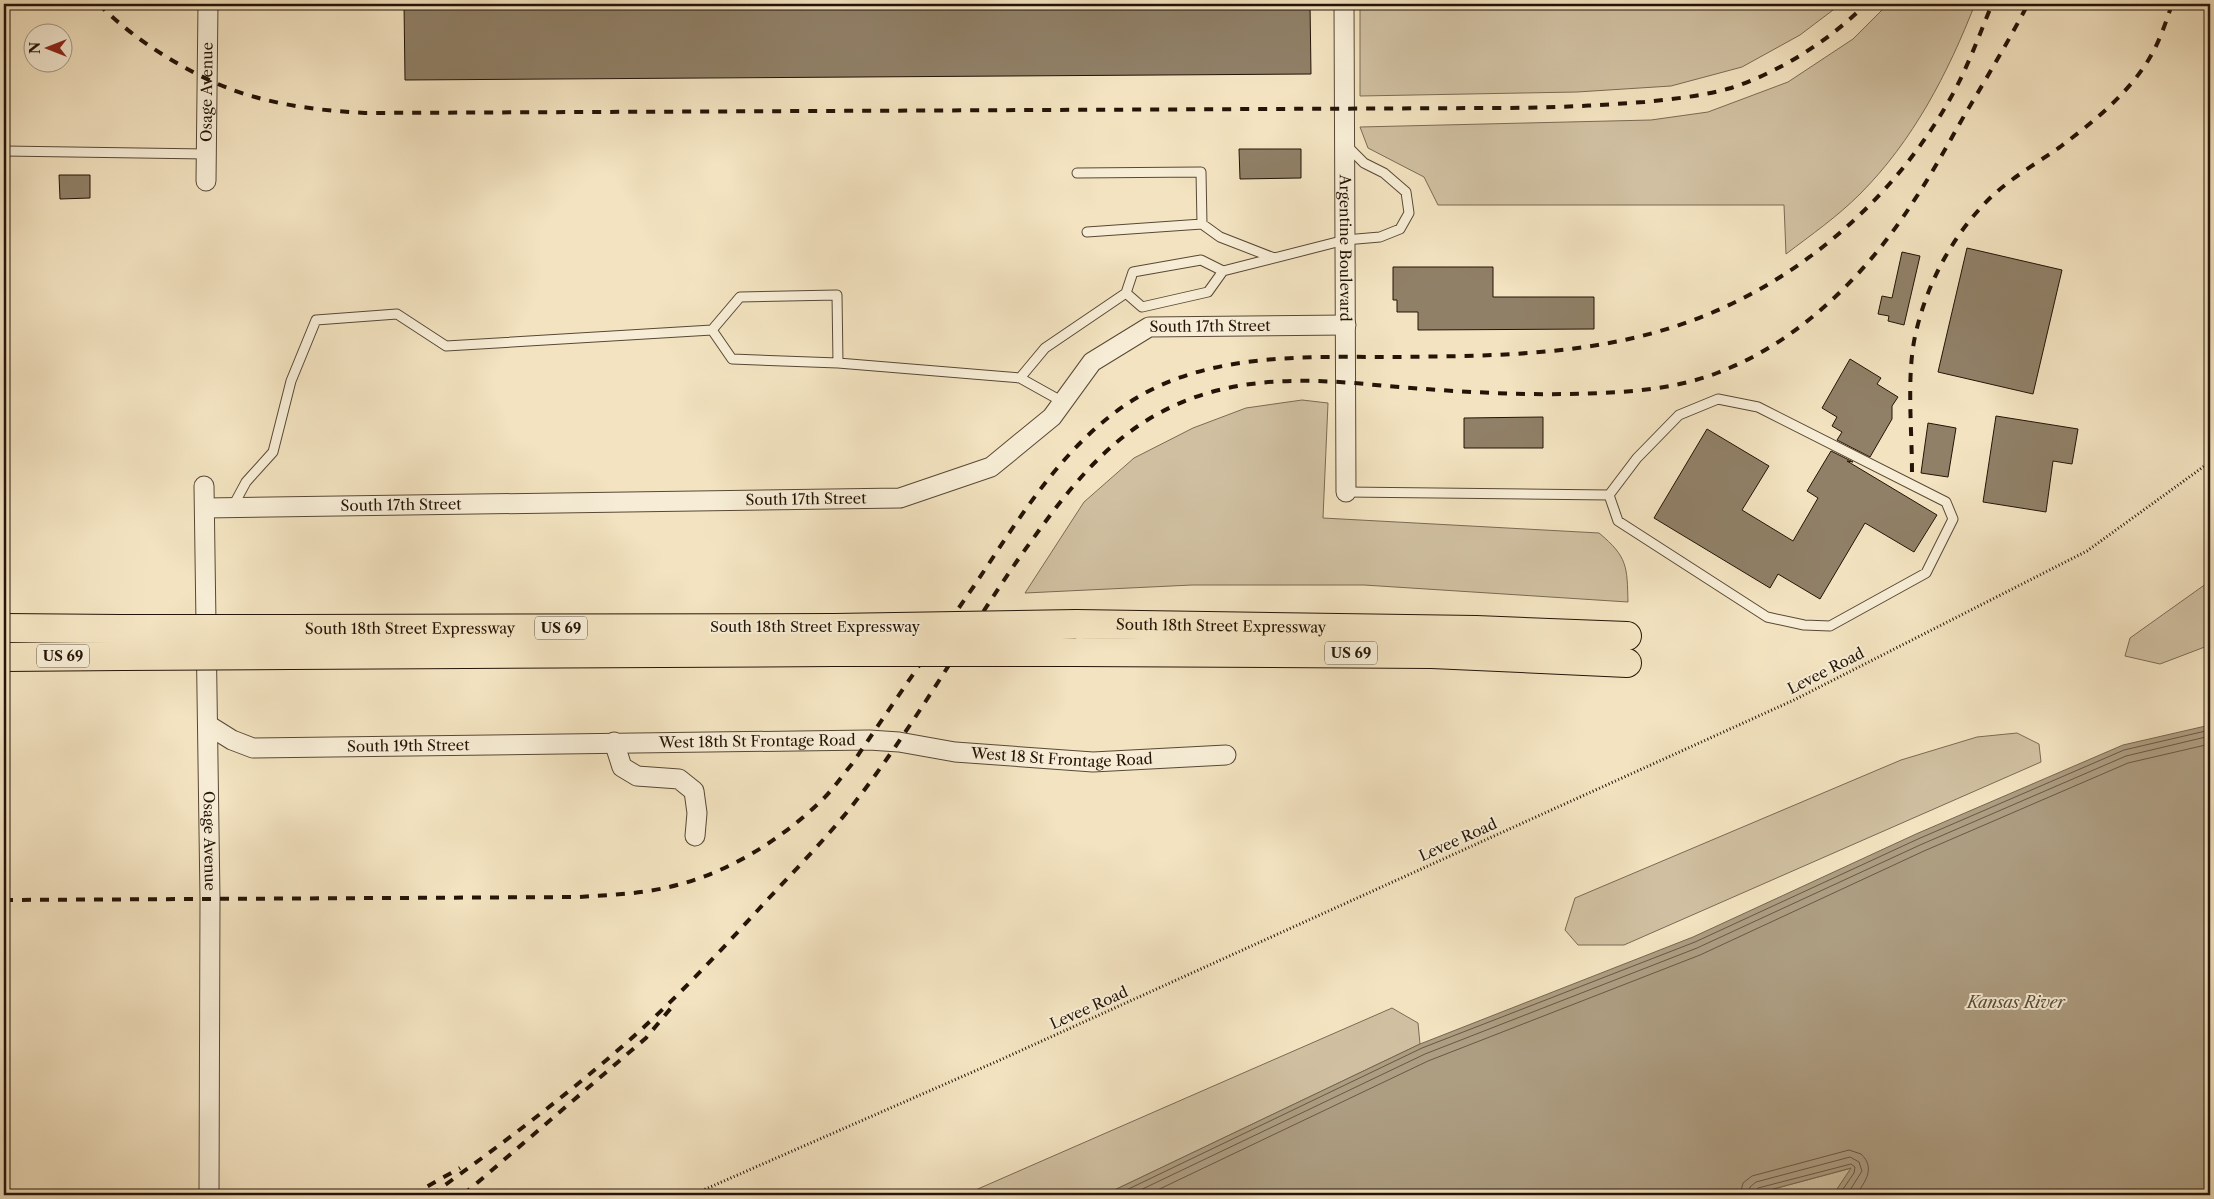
<svg xmlns="http://www.w3.org/2000/svg" width="2214" height="1199" viewBox="0 0 2214 1199" font-family="'Libre Caslon Text',serif">
	<style>
		.green { fill: #d0c0a1; stroke: #7a6a54 }
		.water { fill: #ad9d81; stroke: #766650 }
		.lines { fill: none; stroke-linecap: round; stroke-linejoin: round }
		.shore { stroke: #685844; stroke-width: 1 }
		.building { fill: #908067; stroke: #241407 }
		.service-casing { stroke: #584835; stroke-width: 11 }
		.minor-casing { stroke: #584835; stroke-width: 21 }
		.motorway-casing { stroke: #241407; stroke-width: 30 }
		.path { stroke: #241407; stroke-width: 3; stroke-dasharray: 1 2.5; stroke-linecap: butt }
		.service { stroke: #f7edd6; stroke-width: 9 }
		.minor { stroke: #f7edd6; stroke-width: 19 }
		.motorway { stroke: #f3e3c0; stroke-width: 28 }
		.rail { stroke: #241407; stroke-width: 4; stroke-dasharray: 9 9; stroke-linecap: butt }
		.motorway-bridge-casing { stroke: #241407; stroke-width: 30; stroke-linecap: butt }
		.motorway-bridge { stroke: #f3e3c0; stroke-width: 28 }
		.labels { text-anchor: middle; stroke-width: 4; stroke-linejoin: round; paint-order: stroke }
		.shield { fill: #f7edd6; stroke: #635545; stroke-width: 1 }
		.shield-label { font-size: 14px; font-weight: bold; fill: #241407 }
		.street-label { font-size: 15px; fill: #241407; stroke: #f7edd6 }
		.water-label { font-size: 16px; font-style: italic; fill: #5b4b38; stroke: #f7edd6 }
	</style>
	<rect width="100%" height="100%" fill="#f3e3c0"/>
	<filter id="stains"><feTurbulence type="fractalNoise" baseFrequency=".004" numOctaves="4"/><feColorMatrix values="0 0 0 0 .2 0 0 0 0 .09 0 0 0 0 .02 0 0 0 .5 -.17"/></filter>
	<radialGradient id="worn" r=".72"><stop offset=".6" stop-color="#630" stop-opacity="0"/><stop offset="1" stop-color="#630" stop-opacity=".3"/></radialGradient>
	<path class="green" d="M 1360,4 L 1841,4 L 1800,35 L 1742,67 L 1671,86 L 1577,92 L 1360,96 Z
		M 1888,4 L 1975,4 C 1948,73 1913,141 1860,194 C 1837,217 1811,235 1786,254 L 1784,205 L 1438,205 L 1424,177 L 1368,148 L 1360,127 L 1651,120 L 1708,112 L 1788,82 L 1853,39 Z
		M 1302,400 L 1328,403 L 1323,518 L 1599,533 C 1628,557 1627,567 1628,602 L 1364,585 L 1192,585 L 1025,593 L 1084,502 L 1134,458 L 1193,428 L 1246,408 Z
		M 2210,581 L 2210,645 L 2160,664 L 2125,656 L 2130,638 Z
		M 2017,733 L 2039,744 L 2041,762 L 1624,945 L 1578,945 L 1565,930 L 1575,898 L 1901,760 L 1977,737 Z
		M 1392,1008 L 1418,1023 L 1420,1044 L 1104,1195 L 964,1195 Z
		M 1852,1168 L 1833,1195 L 1751,1195 Z"/>
	<path class="water" d="M 2210,725 L 2210,1195 L 1833,1195 L 1851,1168 L 1751,1195 L 1104,1195 L 1420,1044 L 1693,937 L 1916,834 L 2123,745 Z"/>
	<g class="lines">
		<path class="shore" d="M 1116,1195 L 1422,1048 L 1695,942 L 1918,839 L 2124,750 L 2210,730
			M 1130,1195 L 1425,1054 L 1697,948 L 1920,845 L 2126,756 L 2210,736
			M 1147,1195 L 1428,1061 L 1700,955 L 1924,851 L 2128,763 L 2210,744
			M 1740,1195 L 1743,1183 L 1752,1176 L 1849,1150 L 1861,1154 C 1876,1168 1865,1182 1856,1195
			M 1748,1195 L 1750,1187 L 1756,1182 L 1850,1157 L 1859,1162 L 1862,1171 L 1847,1195
			M 1754,1195 L 1755,1191 L 1758,1188 L 1851,1164 L 1855,1167 L 1854,1173 L 1839,1195"/>
	</g>
	<path class="building" d="M 404,4 L 1310,4 L 1311,74 L 405,80 Z
		M 1239,149 L 1301,149 L 1301,178 L 1240,179 Z
		M 59,175 L 90,175 L 90,198 L 60,199 Z
		M 1967,248 L 2062,270 L 2033,394 L 1938,372 Z
		M 1902,252 L 1920,256 L 1904,325 L 1888,321 L 1889,316 L 1878,314 L 1882,296 L 1892,298 Z
		M 1393,267 L 1493,267 L 1493,297 L 1594,297 L 1594,329 L 1418,330 L 1418,312 L 1397,312 L 1397,300 L 1393,300 Z
		M 1850,359 L 1881,378 L 1877,384 L 1898,397 L 1892,406 L 1892,419 L 1870,457 L 1837,440 L 1842,432 L 1832,426 L 1837,417 L 1822,408 Z
		M 1996,416 L 2078,429 L 2072,464 L 2053,461 L 2046,512 L 1983,502 Z
		M 1543,417 L 1543,448 L 1464,448 L 1464,418 Z
		M 1928,423 L 1956,428 L 1948,477 L 1921,473 Z
		M 1707,429 L 1769,466 L 1742,510 L 1793,541 L 1818,498 L 1807,491 L 1831,451 L 1853,462 L 1847,461 L 1937,515 L 1914,552 L 1865,523 L 1820,599 L 1778,574 L 1770,588 L 1654,518 Z"/>
	<g class="lines">
		<defs>
			<path id="service" d="M 4,151 L 206,154
				M 1077,173 L 1201,172 L 1202,224
				M 1087,232 L 1202,224 L 1220,237 L 1274,258
				M 1126,293 L 1142,307 L 1208,292 L 1223,271
				M 712,330 L 740,297 L 837,295 L 838,363
				M 1020,378 L 1063,402
				M 1346,492 L 1609,495 L 1637,458 L 1679,415 L 1718,399 L 1758,407 L 1946,502 L 1953,519 L 1926,573 L 1830,626 L 1804,625 L 1767,617 L 1618,521 L 1609,495
				M 232,508 L 246,482 L 273,452 L 291,381 L 316,320 L 397,314 L 446,346 L 712,330 L 732,359 L 838,363 L 1020,378 L 1045,348 L 1126,293 L 1133,272 L 1201,260 L 1223,271 L 1345,240 L 1380,237 L 1400,229 L 1409,213 L 1406,192 L 1384,173 L 1364,163 L 1346,145"/>
			<g id="minor">
				<path id="s1" d="M 1344,4 L 1346,492"/>
				<path id="s2" d="M 206,181 L 208,4"/>
				<path id="s3" d="M 204,486 L 210,899 L 209,1195"/>
				<path id="s4" d="M 205,508 L 900,498 L 991,467 L 1052,417 L 1092,362 L 1149,327 L 1346,325"/>
				<path id="s5" d="M 208,725 L 232,740 L 253,748 L 869,740 L 899,742 L 955,752 L 1093,762 L 1226,755"/>
				<path d="M 614,742 L 622,767 L 637,776 L 679,779 L 694,791 L 697,813 L 695,836"/>
			</g>
			<g id="motorway">
				<path id="s6" d="M 1076,624 L 1476,630 L 1627,636"/>
				<path d="M 4,628 L 120,629"/>
				<path id="s7" d="M 288,629 L 834,628"/>
				<path d="M 1075,652 L 1432,654 L 1627,663"/>
				<path d="M 291,655 L 834,652"/>
				<path d="M 4,657 L 123,656"/>
			</g>
		</defs>
		<use href="#service" class="service-casing"/>
		<use href="#minor" class="minor-casing"/>
		<use href="#motorway" class="motorway-casing"/>
		<path class="path" d="M 692,1195 L 1000,1060 L 1794,700 L 2087,551 L 2210,462"/>
		<use href="#service" class="service"/>
		<use href="#minor" class="minor"/>
		<use href="#motorway" class="motorway"/>
		<path class="rail" d="M 99,4 C 135,42 204,84 255,97 C 291,107 327,111 365,113 L 1491,108 C 1543,108 1593,106 1644,102 C 1673,99 1703,96 1731,88 C 1780,72 1830,40 1866,4
			M 1912,472 C 1912,429 1906,373 1916,332 C 1928,281 1953,235 1990,198 C 2011,178 2037,163 2060,147 C 2092,123 2128,94 2149,59 C 2159,43 2166,22 2172,4
			M 4,900 L 579,897 C 609,895 640,894 669,887 C 726,874 778,842 820,802 C 832,791 841,777 852,764 C 892,705 933,645 974,586 C 1019,519 1063,444 1133,400 C 1210,352 1306,357 1394,357 C 1480,356 1569,356 1653,333 C 1777,300 1887,211 1950,99 C 1967,69 1979,36 1992,4
			M 412,1195 L 460,1168
			M 431,1195 C 501,1145 570,1093 634,1036 C 682,993 726,945 769,898 C 801,864 834,830 862,793 C 918,719 964,638 1017,561 C 1052,512 1088,460 1138,426 C 1215,374 1298,377 1386,386 C 1447,391 1508,395 1569,394 C 1618,393 1670,391 1717,373 C 1800,342 1868,273 1915,199 C 1933,172 1948,144 1964,116 C 1986,79 2008,42 2028,4
			M 463,1195 L 646,1038 L 671,1008"/>
		<defs>
			<path id="motorway-bridge" d="M 834,628 L 1076,624
				M 120,629 L 288,629
				M 834,652 L 1075,652
				M 123,656 L 291,655"/>
		</defs>
		<use href="#motorway-bridge" class="motorway-bridge-casing"/>
		<use href="#motorway-bridge" class="motorway-bridge"/>
	</g>
	<g class="labels">
		<g class="shield">
			<rect x="535" y="616.5" width="52" height="23" rx="4"/>
			<rect x="1325" y="641.5" width="52" height="23" rx="4"/>
			<rect x="37" y="644.5" width="52" height="23" rx="4"/>
		</g>
		<g class="shield-label">
			<text x="561" y="633">US 69</text>
			<text x="1351" y="658">US 69</text>
			<text x="63" y="661">US 69</text>
		</g>
		<g class="street-label">
			<text dy="5" stroke="none"><textPath href="#s2" startOffset="89">Osage Avenue</textPath></text>
			<text dy="5" stroke="none"><textPath href="#s1" startOffset="244">Argentine Boulevard</textPath></text>
			<text dy="5" stroke="none"><textPath href="#s4" startOffset="1066">South 17th Street</textPath></text>
			<text dy="5" stroke="none"><textPath href="#s4" startOffset="601">South 17th Street</textPath></text>
			<text dy="5" stroke="none"><textPath href="#s4" startOffset="196">South 17th Street</textPath></text>
			<text dy="5" stroke="none"><textPath href="#s6" startOffset="145">South 18th Street Expressway</textPath></text>
			<text x="815" y="632">South 18th Street Expressway</text>
			<text dy="5" stroke="none"><textPath href="#s7" startOffset="122">South 18th Street Expressway</textPath></text>
			<text transform="translate(1826 671) rotate(-27)" y="5">Levee Road</text>
			<text dy="5" stroke="none"><textPath href="#s5" startOffset="555">West 18th St Frontage Road</textPath></text>
			<text dy="5" stroke="none"><textPath href="#s5" startOffset="206">South 19th Street</textPath></text>
			<text dy="5" stroke="none"><textPath href="#s5" startOffset="861">West 18 St Frontage Road</textPath></text>
			<text transform="translate(1458 840) rotate(-24)" y="5">Levee Road</text>
			<text dy="5" stroke="none"><textPath href="#s3" startOffset="355">Osage Avenue</textPath></text>
			<text transform="translate(1089 1008) rotate(-24)" y="5">Levee Road</text>
		</g>
		<g class="water-label">
			<text x="2016" y="1008">Kansas River</text>
		</g>
	</g>
	<rect width="2214" height="1199" fill="none" stroke="#f3e3c0" stroke-width="20"/>
	<rect x="5" y="5" width="2204" height="1189" fill="none" stroke="#241407" stroke-width="2.5"/>
	<rect x="10" y="10" width="2194" height="1179" fill="none" stroke="#241407"/>
	<g transform="translate(48 48) rotate(270)"><circle r="24" fill="#f7edd6" stroke="#a39683"/>
	<path d="M0-4L9 19L0 12L-9 19Z" fill="#8f2418"/>
	<text y="-8" font-size="14" font-weight="bold" text-anchor="middle" fill="#241407">N</text>
	</g>
	<rect width="100%" height="100%" filter="url(#stains)"/>
	<rect width="100%" height="100%" fill="url(#worn)"/>
</svg>
